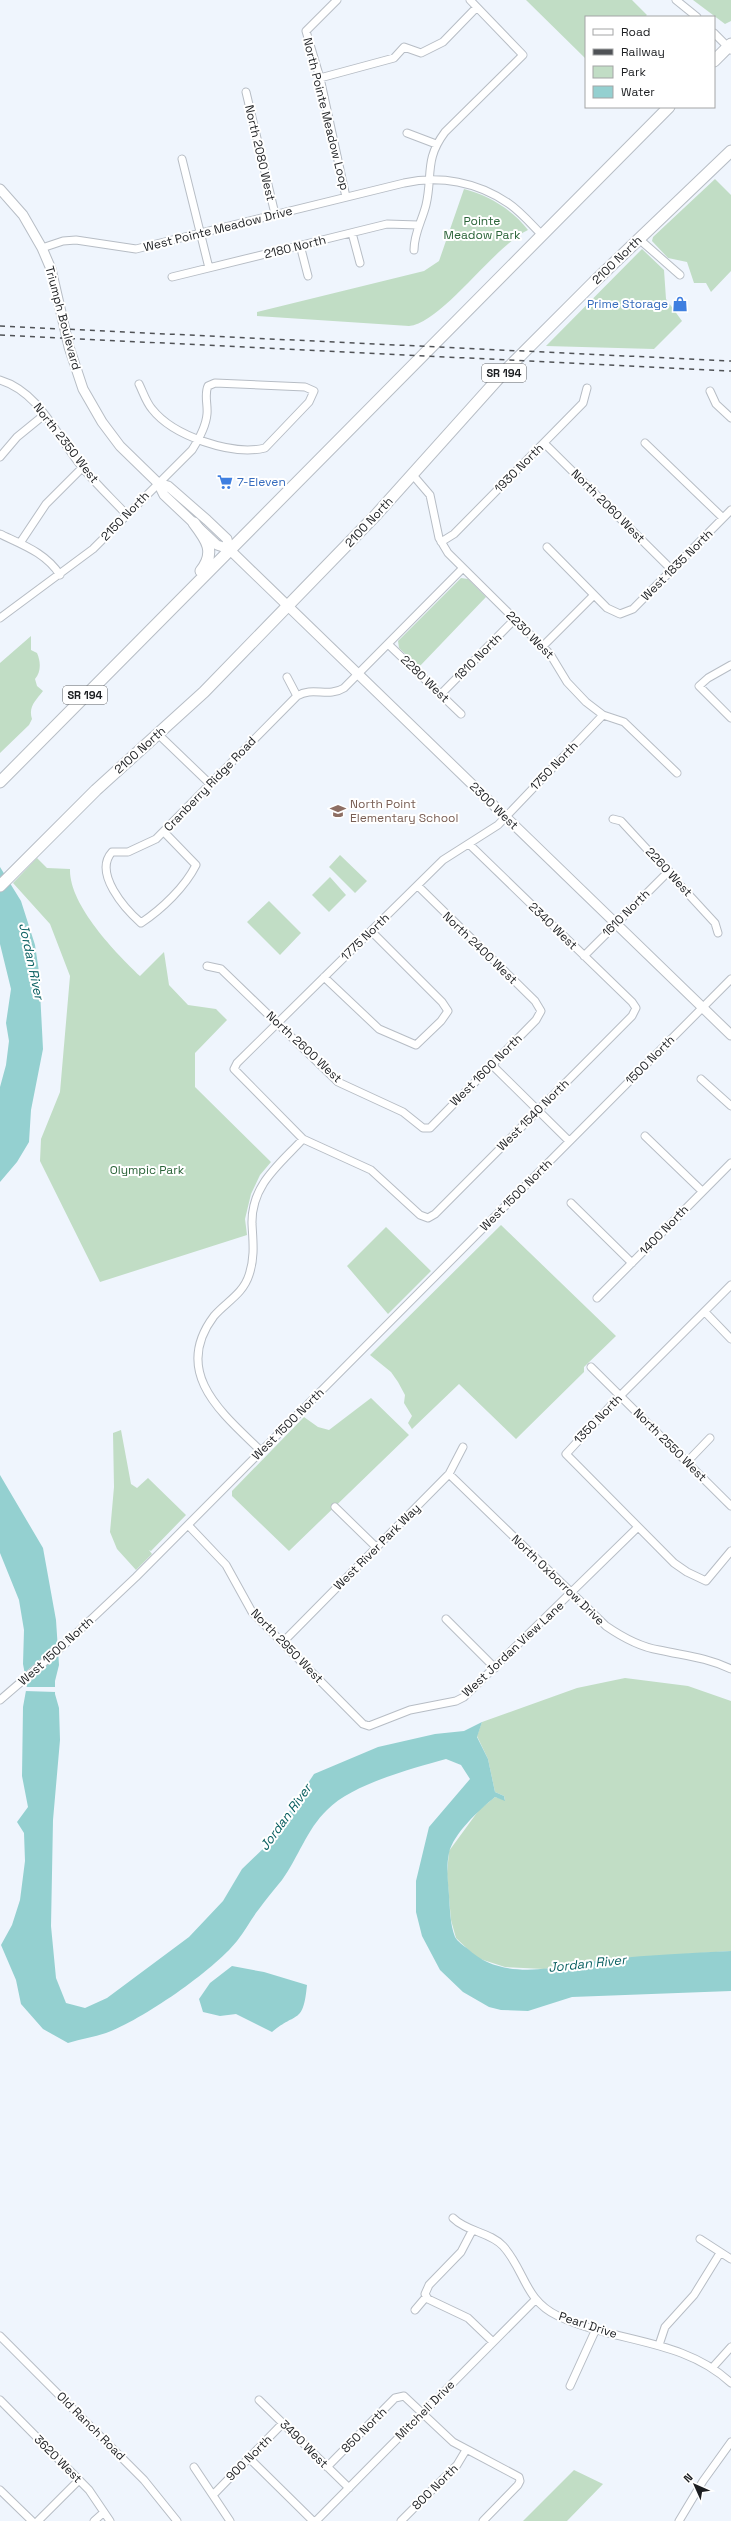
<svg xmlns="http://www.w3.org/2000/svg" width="731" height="2521" viewBox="0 0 731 2521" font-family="'Space Grotesk',sans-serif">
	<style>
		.green { fill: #c1ddc5 }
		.water { fill: #94d0d0 }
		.pier { fill: #eff5fd }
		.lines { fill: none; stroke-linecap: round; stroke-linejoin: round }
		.minor-casing { stroke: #b7bdc5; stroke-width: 9 }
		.major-casing { stroke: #b7bdc5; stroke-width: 11 }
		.highway-casing { stroke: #b7bdc5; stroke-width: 13 }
		.minor { stroke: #fff; stroke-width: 7 }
		.major { stroke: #fff; stroke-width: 9 }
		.highway { stroke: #fff; stroke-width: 11 }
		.rail { stroke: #4f5256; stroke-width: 1.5; stroke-dasharray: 5 5; stroke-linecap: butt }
		.labels { text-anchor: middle; stroke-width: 4; stroke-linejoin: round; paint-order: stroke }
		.shield { fill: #fff; stroke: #606264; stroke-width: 1 }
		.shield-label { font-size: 11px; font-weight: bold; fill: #1c1e21 }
		.street-label { font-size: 12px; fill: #1c1e21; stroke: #fff }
		.park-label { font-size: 12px; fill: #2b6439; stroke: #fff }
		.shop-label { font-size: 12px; fill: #366cbe; stroke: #fff; text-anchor: end }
		.education-label { font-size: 12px; fill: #785e54; stroke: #fff; text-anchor: start }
		.water-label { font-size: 13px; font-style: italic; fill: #095f60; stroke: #fff }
	</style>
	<rect width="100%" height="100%" fill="#eff5fd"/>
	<path class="green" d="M 526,0 L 632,0 L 647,15 L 645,17 L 586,17 L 586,59 Z
		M 693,0 L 731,0 L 731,21 L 725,24 Z
		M 715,179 L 731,195 L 731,271 L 711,292 L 706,283 L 694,283 L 687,262 L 668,258 L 652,241 L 653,237 Z
		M 464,189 C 488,195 513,210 528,230 C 493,247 442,323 409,326 L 257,316 L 257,312 L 424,271 L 439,261 Z
		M 642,249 L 664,270 L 666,299 L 682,321 L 654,349 L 546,346 Z
		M 461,578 L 468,579 L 486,597 L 419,667 L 399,648 L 398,641 Z
		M 31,636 L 31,650 L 37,653 C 41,662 41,672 35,679 L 37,686 L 43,691 C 36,700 28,707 32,719 L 29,725 L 0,753 L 0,663 Z
		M 340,855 L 367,881 L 355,893 L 329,867 Z
		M 37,858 L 47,868 L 70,869 C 69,905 116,953 140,976 L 164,952 L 169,985 L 188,1005 L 216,1009 L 227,1020 L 195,1053 L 195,1087 L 271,1162 L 260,1175 L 251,1194 L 245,1219 L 247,1235 L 100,1282 L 40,1161 L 41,1139 L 60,1092 L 70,976 L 50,924 L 13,883 Z
		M 330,877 L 346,895 L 329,912 L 312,895 Z
		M 269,901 L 301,933 L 280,955 L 247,922 Z
		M 501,1225 L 616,1336 L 584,1367 L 584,1372 L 516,1439 L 459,1384 L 412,1429 L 408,1423 L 412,1416 L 404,1403 L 405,1395 L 398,1382 L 391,1372 L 370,1355 Z
		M 386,1227 L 431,1271 L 388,1314 L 347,1266 Z
		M 371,1398 L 409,1435 L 289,1551 L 232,1496 L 232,1491 L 304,1417 L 318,1427 L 329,1430 Z
		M 121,1430 L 131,1484 L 137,1488 L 148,1478 L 186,1515 L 151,1551 L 149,1550 L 152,1554 L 136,1570 L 117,1549 L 110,1532 L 114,1487 L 113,1433 Z
		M 625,1678 L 688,1686 L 731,1701 L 731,1951 L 611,1959 L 544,1969 L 505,1967 L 477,1958 L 456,1938 L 451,1920 L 447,1874 L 449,1851 L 479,1810 L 495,1797 L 505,1800 L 504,1796 L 495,1792 L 488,1759 L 477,1736 L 482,1722 L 577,1688 Z
		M 574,2470 L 603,2484 L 567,2521 L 523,2521 Z"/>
	<path class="water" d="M 0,867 L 21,901 L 35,945 L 39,972 L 43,1049 L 31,1110 L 29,1142 L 17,1162 L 0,1182 L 0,1087 L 6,1065 L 9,1041 L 6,1023 L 11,989 L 0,944 Z
		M 0,1475 L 43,1548 L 56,1620 L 59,1665 L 55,1681 L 55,1694 L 59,1708 L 60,1740 L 53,1820 L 51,1926 L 56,1978 L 66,2003 L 85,2008 L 107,1998 L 189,1937 L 223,1901 L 242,1869 L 267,1845 L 314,1774 L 378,1747 L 435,1734 L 464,1731 L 482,1722 L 477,1737 L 488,1759 L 495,1792 L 504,1796 L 505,1801 L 495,1797 C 480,1809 453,1834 449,1853 C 446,1867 448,1881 449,1895 C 450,1909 450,1924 455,1937 C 457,1941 464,1946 468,1949 C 506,1985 565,1964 610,1959 C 650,1955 691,1953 731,1951 L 731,1991 L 572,1997 L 528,2011 L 501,2010 L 489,2007 L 463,1992 L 440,1970 L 422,1936 L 416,1912 L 416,1881 L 429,1827 L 470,1779 L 461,1765 L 446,1759 C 411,1769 352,1784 327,1810 C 307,1829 298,1858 282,1880 C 274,1890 266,1899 259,1909 C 251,1919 245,1931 237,1941 C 213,1971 142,2020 106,2033 C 94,2037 81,2039 68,2043 L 43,2029 L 21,2004 L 16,1980 L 1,1945 L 12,1925 L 20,1900 L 25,1861 L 24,1833 L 17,1822 L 28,1807 L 22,1776 L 23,1707 L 27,1685 L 23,1664 L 24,1630 L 19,1600 L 0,1553 Z
		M 232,1966 L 264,1972 L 307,1985 C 303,2025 297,2011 272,2032 L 236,2014 L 220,2016 L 203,2012 L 199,1999 L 210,1983 Z"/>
	<path class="pier" d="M 59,1643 L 60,1654 L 25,1684 L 23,1674 Z
		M 25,1687 L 56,1687 L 56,1692 L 25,1691 Z"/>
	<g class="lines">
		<defs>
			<path id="minor" d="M 337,0 L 306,31 L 320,78 L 346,197
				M 676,0 L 697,17
				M 714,33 L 731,50
				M 320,78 L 394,58 L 404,47 L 421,53 L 443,42 L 476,8
				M 246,92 L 275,214
				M 407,133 L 436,144
				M 182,159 L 209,268
				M 352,233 L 360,263
				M 639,239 L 680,275
				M 300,245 L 308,276
				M 42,248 L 63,241 L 76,240 L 136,249 L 404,183 C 440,175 477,182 508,203 C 520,211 531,224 542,235
				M 414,250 C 414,233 422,221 426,205 C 433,175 424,160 445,132 L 523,55 L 470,0
				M 172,277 L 387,224 L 418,225
				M 0,380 C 40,392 57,437 82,467 C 96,484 112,499 126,514
				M 710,391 L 716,404 L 731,418
				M 544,443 L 672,570
				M 645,443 L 723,518
				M 0,457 L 17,437 L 44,415
				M 412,474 L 430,495 L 439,538 L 448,553 L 550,654 L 567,682 L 586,702 L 603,715 L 624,722 L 677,773
				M 0,534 C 23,545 46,553 60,575
				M 441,542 L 454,534 L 583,403 L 587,388
				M 20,543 L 46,504 L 82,468
				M 547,547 L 607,608 L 620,614 L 633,609 L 731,510
				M 0,618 L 93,549 L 192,450 C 199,439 206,427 207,414 C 208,405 204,394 208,386 L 215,383 L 305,387 L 314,391 L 309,402 L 265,448 C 232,456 173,436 152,409 C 146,402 143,392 139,384
				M 388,644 L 461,714
				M 543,646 L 594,595
				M 731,665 L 708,678 L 699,686 L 731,718
				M 287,677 L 297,696
				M 441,694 L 515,619
				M 158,734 L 210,784
				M 613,819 L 621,821 L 715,923 L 718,933
				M 164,832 L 196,865 C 185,887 162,909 141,923 C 125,909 93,873 112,852 L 128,852 L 156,839 L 297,696 C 313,686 328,698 344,688 L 463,568
				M 469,844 L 632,1002 L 636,1008 L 632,1016 L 435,1214 L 428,1218 L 420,1215 L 371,1170 L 303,1139 L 234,1069 L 237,1063 L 443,860 L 498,825 L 603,715
				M 584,956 L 669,871
				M 207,966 L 221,969 L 338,1082 L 403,1112 L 423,1128 L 430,1128 L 536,1020 L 541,1011 L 535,1001 L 418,886
				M 324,977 L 379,1029 L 416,1045 L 441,1021 L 448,1011 L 442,1002 L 371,931
				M 492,1065 L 569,1141
				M 701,1079 L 731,1106
				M 645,1136 L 702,1191
				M 571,1203 L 632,1263
				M 731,1285 L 615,1401 L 566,1454 L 674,1563 L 687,1572 L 706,1581 L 731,1551
				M 597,1298 L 731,1163
				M 705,1312 L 731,1339
				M 591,1367 L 731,1506
				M 261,1451 C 223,1414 171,1373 214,1316 C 226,1302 243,1294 249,1275 C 255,1257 253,1242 252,1224 C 251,1185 279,1165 303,1139
				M 687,1462 L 710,1438
				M 449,1474 L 606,1626 C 622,1637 640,1647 659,1650 C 686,1656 705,1657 731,1669
				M 335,1507 L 376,1547
				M 188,1525 L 226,1565 L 252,1612 L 363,1724 L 369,1726 L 410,1710 L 456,1701 L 464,1697 L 638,1527
				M 446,1619 L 495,1668
				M 283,1642 L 449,1474 L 463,1447
				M 0,1700 L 65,1644 L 136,1577 L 731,979
				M 453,2218 C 467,2232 490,2232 503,2246 C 525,2270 524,2300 558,2316 C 615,2343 683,2338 731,2383
				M 472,2231 L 461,2252 L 429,2285 L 425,2294 L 428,2299 L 468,2318 L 493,2342
				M 700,2239 L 731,2259
				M 415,2310 L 426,2297
				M 0,2336 L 144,2480 L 177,2521
				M 659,2345 L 665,2327 L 694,2295 L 720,2253
				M 713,2367 L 731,2347
				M 570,2386 L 596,2329
				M 0,2400 L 89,2490 L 110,2521
				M 259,2400 L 349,2488
				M 249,2458 L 313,2521
				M 194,2467 L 230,2521
				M 327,2467 L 395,2398 L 404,2396 L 453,2442 L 519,2477 L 520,2481 L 518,2485 L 483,2521
				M 0,2490 L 32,2521
				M 214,2494 L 283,2423
				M 38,2521 L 79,2480
				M 94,2521 L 103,2513
				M 316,2521 L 535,2300
				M 401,2521 L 457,2465 L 466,2450
				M 679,2521 L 703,2481 L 731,2442"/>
			<path id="major" d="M 0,189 L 23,215 L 42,248 L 51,269 L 69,347 L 83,389 L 102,422 L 120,446 L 158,483 L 164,495 L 217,545 L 229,549 L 731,1035
				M 158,483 L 168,486 L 207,520 L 227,539 L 229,549"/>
			<path id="highway" d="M 714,61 L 731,44
				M 194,523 C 207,540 216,552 201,571
				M 0,782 L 669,107
				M 0,886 L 96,790 L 204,692 L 375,516 L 506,370 L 594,282 L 731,151"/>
		</defs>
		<use href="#minor" class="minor-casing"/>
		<use href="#major" class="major-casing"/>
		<use href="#highway" class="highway-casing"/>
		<use href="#minor" class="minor"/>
		<use href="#major" class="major"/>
		<use href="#highway" class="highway"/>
		<path class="rail" d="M 0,326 L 731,361
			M 0,335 L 731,371"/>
	</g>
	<defs>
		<symbol id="shop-bare" viewBox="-9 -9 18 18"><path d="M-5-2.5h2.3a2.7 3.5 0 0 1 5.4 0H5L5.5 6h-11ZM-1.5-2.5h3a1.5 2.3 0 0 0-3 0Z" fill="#3f7fe0" stroke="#fff" stroke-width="2.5" paint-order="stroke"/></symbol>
		<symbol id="supermarket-bare" viewBox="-9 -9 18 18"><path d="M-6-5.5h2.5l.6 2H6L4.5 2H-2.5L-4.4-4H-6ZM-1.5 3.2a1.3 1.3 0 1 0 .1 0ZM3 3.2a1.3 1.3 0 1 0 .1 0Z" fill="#3f7fe0" stroke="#fff" stroke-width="2.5" paint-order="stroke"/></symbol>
		<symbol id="school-bare" viewBox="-9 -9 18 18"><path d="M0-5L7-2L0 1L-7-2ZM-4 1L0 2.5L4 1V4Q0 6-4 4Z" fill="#8d6e63" stroke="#fff" stroke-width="2.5" paint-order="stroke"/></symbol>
	</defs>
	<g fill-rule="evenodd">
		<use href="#shop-bare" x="669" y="293" width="22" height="22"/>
		<use href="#supermarket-bare" x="214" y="471" width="22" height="22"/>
		<use href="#school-bare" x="327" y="800" width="22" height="22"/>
	</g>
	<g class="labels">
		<g class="shield">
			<rect x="482" y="364" width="44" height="18" rx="3"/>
			<rect x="63" y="686" width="44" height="18" rx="3"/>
		</g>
		<g class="shield-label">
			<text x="504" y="377">SR 194</text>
			<text x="85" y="699">SR 194</text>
		</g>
		<g class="street-label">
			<text transform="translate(326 114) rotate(76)" y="4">North Pointe Meadow Loop</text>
			<text transform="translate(260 153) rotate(77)" y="4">North 2080 West</text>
			<text transform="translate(218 229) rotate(-14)" y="4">West Pointe Meadow Drive</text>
			<text transform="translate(295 247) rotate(-14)" y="4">2180 North</text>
			<text transform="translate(617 260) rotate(-44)" y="4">2100 North</text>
			<text transform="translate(63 318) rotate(75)" y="4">Triumph Boulevard</text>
			<text transform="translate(66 443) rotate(52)" y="4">North 2350 West</text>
			<text transform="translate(519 468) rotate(-45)" y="4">1930 North</text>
			<text transform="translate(608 506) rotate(45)" y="4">North 2060 West</text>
			<text transform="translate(125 516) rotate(-46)" y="4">2150 North</text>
			<text transform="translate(369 522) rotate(-47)" y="4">2100 North</text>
			<text transform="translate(677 565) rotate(-45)" y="4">West 1835 North</text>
			<text transform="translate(530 635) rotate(45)" y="4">2230 West</text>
			<text transform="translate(478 657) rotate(-45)" y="4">1810 North</text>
			<text transform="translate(425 679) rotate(44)" y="4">2280 West</text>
			<text transform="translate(140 750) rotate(-42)" y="4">2100 North</text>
			<text transform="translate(554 766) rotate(-46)" y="4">1750 North</text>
			<text transform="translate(210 784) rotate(-46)" y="4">Cranberry Ridge Road</text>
			<text transform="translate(494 806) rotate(44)" y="4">2300 West</text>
			<text transform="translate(669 872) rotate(47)" y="4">2260 West</text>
			<text transform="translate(626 913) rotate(-45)" y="4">1610 North</text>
			<text transform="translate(553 926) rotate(44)" y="4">2340 West</text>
			<text transform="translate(365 937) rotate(-44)" y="4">1775 North</text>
			<text transform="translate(480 948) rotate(44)" y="4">North 2400 West</text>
			<text transform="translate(304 1047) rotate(43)" y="4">North 2600 West</text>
			<text transform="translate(650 1060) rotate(-45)" y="4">1500 North</text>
			<text transform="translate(486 1070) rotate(-45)" y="4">West 1600 North</text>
			<text transform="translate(533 1115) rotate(-45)" y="4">West 1540 North</text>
			<text transform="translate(516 1195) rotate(-45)" y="4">West 1500 North</text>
			<text transform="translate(664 1230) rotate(-46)" y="4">1400 North</text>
			<text transform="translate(598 1419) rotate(-46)" y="4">1350 North</text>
			<text transform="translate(288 1424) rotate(-45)" y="4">West 1500 North</text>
			<text transform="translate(670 1445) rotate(45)" y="4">North 2550 West</text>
			<text transform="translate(377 1547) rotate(-45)" y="4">West River Park Way</text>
			<text transform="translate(558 1580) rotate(44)" y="4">North Oxborrow Drive</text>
			<text transform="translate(287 1646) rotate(46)" y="4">North 2950 West</text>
			<text transform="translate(513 1649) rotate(-43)" y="4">West Jordan View Lane</text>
			<text transform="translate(56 1651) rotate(-42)" y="4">West 1500 North</text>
			<text transform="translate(588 2325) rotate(18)" y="4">Pearl Drive</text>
			<text transform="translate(425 2410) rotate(-45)" y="4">Mitchell Drive</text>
			<text transform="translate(91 2426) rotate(45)" y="4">Old Ranch Road</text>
			<text transform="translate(364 2430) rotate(-45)" y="4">850 North</text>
			<text transform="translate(304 2444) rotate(45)" y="4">3490 West</text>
			<text transform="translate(249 2458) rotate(-45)" y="4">900 North</text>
			<text transform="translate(58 2459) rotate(45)" y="4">3620 West</text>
			<text transform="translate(435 2487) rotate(-45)" y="4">800 North</text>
		</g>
		<g class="park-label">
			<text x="482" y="225">Pointe<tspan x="482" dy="14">Meadow Park</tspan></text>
			<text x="147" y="1174">Olympic Park</text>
		</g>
		<g class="shop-label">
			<text x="668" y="308">Prime Storage</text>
			<text x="237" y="486" text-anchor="start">7-Eleven</text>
		</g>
		<g class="education-label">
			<text x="350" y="808">North Point<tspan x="350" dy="14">Elementary School</tspan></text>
		</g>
		<g class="water-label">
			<text transform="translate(32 961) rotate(78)" y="5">Jordan River</text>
			<text transform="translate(285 1817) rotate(-54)" y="5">Jordan River</text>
			<text transform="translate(587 1963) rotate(-6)" y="5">Jordan River</text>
		</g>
	</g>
	<rect x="585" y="16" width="130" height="92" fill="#ffffff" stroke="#a4a5a6"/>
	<rect x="593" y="29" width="20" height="6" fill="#ffffff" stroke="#a4a5a6"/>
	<text x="621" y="36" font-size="12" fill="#1c1e21">Road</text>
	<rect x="593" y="49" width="20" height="6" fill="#4f5256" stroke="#a4a5a6"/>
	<text x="621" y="56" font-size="12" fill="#1c1e21">Railway</text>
	<rect x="593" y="66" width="20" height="12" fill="#c1ddc5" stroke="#a4a5a6"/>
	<text x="621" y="76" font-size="12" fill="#1c1e21">Park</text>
	<rect x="593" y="86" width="20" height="12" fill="#94d0d0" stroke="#a4a5a6"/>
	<text x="621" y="96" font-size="12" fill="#1c1e21">Water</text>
	<g transform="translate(695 2485) rotate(315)" stroke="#ffffff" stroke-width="3" paint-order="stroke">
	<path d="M0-3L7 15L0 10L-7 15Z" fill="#1c1e21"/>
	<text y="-6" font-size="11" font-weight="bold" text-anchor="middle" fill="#1c1e21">N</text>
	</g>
</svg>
